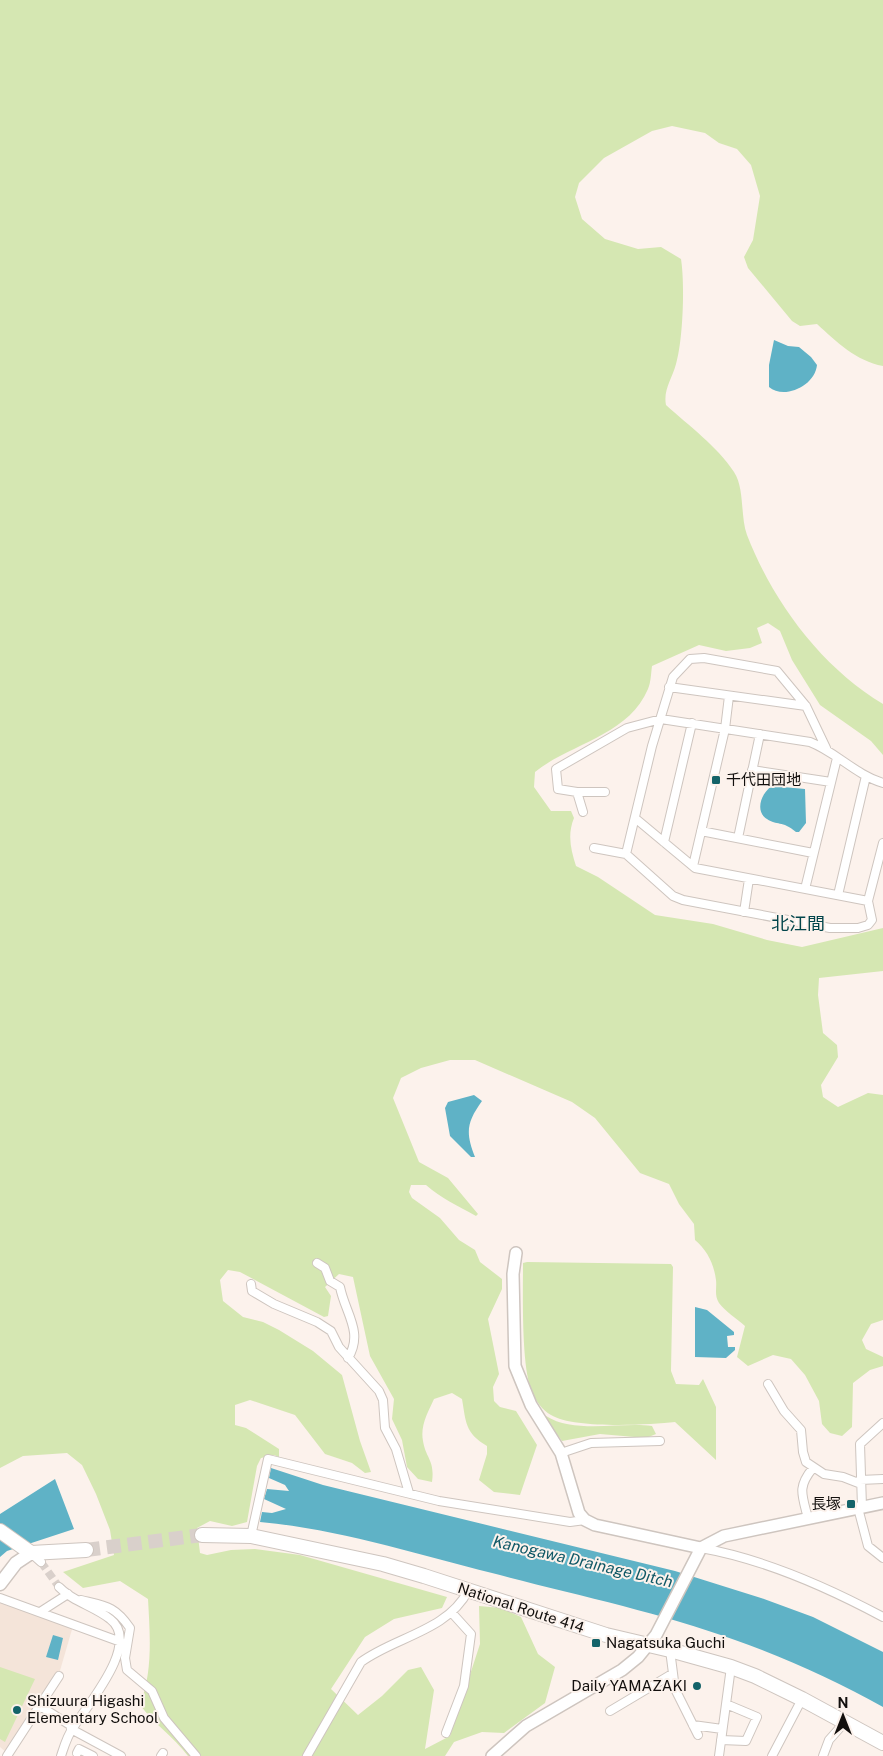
<svg xmlns="http://www.w3.org/2000/svg" width="883" height="1756" viewBox="0 0 883 1756" font-family="'Public Sans','Noto Sans JP',sans-serif">
	<style>
		.built { fill: #f4e4d9 }
		.green { fill: #d5e7b2 }
		.water { fill: #5fb2c6 }
		.lines { fill: none; stroke-linecap: round; stroke-linejoin: round }
		.street-tunnel { stroke: #d9d0cb; stroke-width: 8; stroke-dasharray: 8 4; stroke-linecap: butt }
		.highway-tunnel { stroke: #d9d0cb; stroke-width: 14; stroke-dasharray: 14 7; stroke-linecap: butt }
		.street-casing { stroke: #cec5bf; stroke-width: 10 }
		.secondary-casing { stroke: #cec5bf; stroke-width: 14 }
		.primary-casing { stroke: #cec5bf; stroke-width: 15 }
		.highway-casing { stroke: #cec5bf; stroke-width: 16 }
		.street { stroke: #fff; stroke-width: 8 }
		.secondary { stroke: #fff; stroke-width: 11 }
		.primary { stroke: #fff; stroke-width: 12 }
		.highway { stroke: #fff; stroke-width: 14 }
		.poi-dot { fill: #136369; stroke: #fcf2ec; stroke-width: 2 }
		.labels { text-anchor: middle; stroke-width: 4; stroke-linejoin: round; paint-order: stroke }
		.poi-label { font-size: 15px; fill: #120f0d; stroke: #fcf2ec; text-anchor: start }
		.street-label { font-size: 15px; fill: #120f0d; stroke: #fcf2ec }
		.water-label { font-size: 16px; font-style: italic; fill: #105866; stroke: #fcf2ec }
		.quarter-label { font-size: 18px; fill: #02454b; stroke: #fcf2ec }
	</style>
	<rect width="100%" height="100%" fill="#fcf2ec"/>
	<path class="built" d="M 0,1600 L 73,1626 L 59,1674 L 6,1752 L 0,1747 Z"/>
	<path class="green" d="M 0,0 L 883,0 L 883,366 C 856,361 837,342 817,324 L 800,326 L 792,321 L 748,268 L 744,257 L 753,240 L 760,196 L 751,165 L 737,149 L 719,143 L 705,133 L 672,126 L 652,131 L 604,158 L 579,183 L 575,197 L 582,219 L 605,239 L 638,249 L 661,247 L 681,259 C 685,284 683,341 676,364 C 672,379 663,390 666,405 C 689,426 717,446 734,472 C 745,489 740,516 747,535 C 773,602 821,667 883,704 L 883,755 L 871,741 L 820,705 L 792,660 L 780,631 L 768,623 L 757,628 L 762,643 L 750,648 L 726,651 L 699,645 L 652,666 C 651,673 651,682 648,689 C 628,736 571,743 535,772 L 534,787 L 551,811 L 571,811 L 574,818 C 567,835 571,850 576,866 L 598,877 L 655,915 L 713,924 L 767,940 L 802,947 L 883,928 L 883,971 L 819,978 L 818,995 L 823,1033 L 837,1045 L 838,1057 L 821,1085 L 823,1097 L 838,1107 L 868,1093 L 883,1095 L 883,1320 L 871,1324 L 862,1340 L 866,1349 L 883,1357 L 883,1366 L 870,1370 L 853,1383 L 852,1427 L 842,1436 L 830,1433 L 822,1424 L 819,1401 L 805,1375 L 791,1359 L 773,1355 L 748,1366 L 737,1357 L 745,1326 C 737,1319 725,1311 719,1303 C 714,1295 717,1288 716,1280 C 714,1264 707,1250 695,1240 L 694,1224 L 679,1204 L 669,1184 L 640,1173 L 595,1118 L 572,1102 L 475,1060 L 450,1060 L 421,1068 L 401,1078 L 393,1098 L 419,1162 L 448,1178 L 478,1214 L 476,1216 C 458,1206 441,1198 426,1185 L 411,1185 L 409,1192 L 412,1198 L 440,1218 L 459,1240 L 475,1250 L 480,1262 L 502,1279 L 502,1289 L 488,1319 L 499,1374 L 493,1387 L 494,1401 L 500,1407 L 516,1411 L 537,1445 L 520,1495 L 494,1492 L 479,1480 L 487,1454 L 487,1446 C 465,1433 466,1422 462,1399 L 452,1393 L 434,1399 C 428,1412 420,1426 423,1441 C 426,1459 435,1460 432,1482 L 418,1479 L 407,1467 L 402,1440 L 392,1419 L 394,1399 L 370,1356 L 353,1277 L 339,1274 L 325,1287 L 331,1296 L 328,1316 L 324,1317 L 240,1272 L 228,1270 L 220,1280 L 223,1301 L 243,1317 L 263,1322 L 279,1330 L 313,1351 L 342,1375 L 360,1441 L 371,1472 L 365,1473 L 352,1463 L 325,1454 L 295,1415 L 250,1400 L 235,1405 L 235,1425 L 246,1428 L 279,1449 L 279,1457 L 274,1455 L 261,1458 L 257,1466 L 247,1522 L 232,1526 L 210,1521 L 197,1528 L 200,1553 L 207,1555 L 231,1550 L 255,1549 L 300,1555 L 447,1597 L 442,1608 L 394,1619 L 365,1637 L 331,1689 L 358,1715 L 382,1696 L 408,1670 L 421,1667 L 434,1690 L 425,1749 L 450,1736 L 480,1644 L 479,1606 L 501,1608 L 521,1617 L 538,1654 L 555,1667 L 545,1703 L 504,1733 L 482,1732 L 454,1742 L 445,1756 L 188,1756 C 174,1737 154,1724 140,1705 C 153,1671 150,1635 148,1599 L 120,1581 L 83,1588 L 63,1572 L 114,1555 L 110,1530 L 96,1494 L 82,1465 L 67,1453 L 23,1456 L 0,1468 Z
		M 527,1262 L 671,1264 L 673,1267 L 671,1371 L 676,1384 L 699,1385 L 703,1379 L 716,1407 L 716,1460 L 675,1422 C 648,1425 573,1429 551,1415 C 542,1410 536,1401 532,1392 C 521,1368 523,1292 523,1263 Z
		M 546,1416 C 574,1434 620,1422 652,1426 L 656,1434 L 646,1438 L 600,1434 L 562,1441 L 544,1417 Z
		M 0,1667 L 35,1679 L 5,1742 L 0,1739 Z"/>
	<path class="water" d="M 774,340 L 788,346 L 799,347 L 811,357 L 817,365 C 815,386 784,400 769,387 L 769,365 Z
		M 772,786 L 805,789 L 806,823 L 799,832 L 796,832 C 782,820 777,826 767,819 C 754,811 762,792 772,786 Z
		M 474,1095 L 482,1101 C 467,1122 465,1132 475,1157 L 471,1157 L 450,1136 L 445,1108 L 448,1102 Z
		M 695,1307 L 707,1310 L 734,1332 L 734,1335 L 727,1336 L 728,1347 L 735,1347 L 735,1350 L 726,1358 L 695,1357 Z
		M 271,1468 L 323,1485 L 675,1571 L 761,1598 L 813,1617 L 883,1652 L 883,1707 C 836,1681 786,1658 735,1640 C 659,1612 571,1594 492,1573 C 416,1554 338,1529 260,1522 L 262,1512 L 272,1513 L 286,1509 L 264,1499 L 267,1489 L 289,1491 L 285,1485 L 269,1478 Z
		M 55,1479 L 74,1529 L 7,1551 L 0,1557 L 0,1514 Z
		M 53,1635 L 63,1638 L 58,1660 L 46,1657 Z"/>
	<g class="lines">
		<path class="street-tunnel" d="M 41,1562 L 59,1587"/>
		<path class="highway-tunnel" d="M 86,1550 L 202,1535"/>
		<defs>
			<path id="street" d="M 669,687 L 806,706
				M 826,748 L 806,706 L 777,671 L 704,658 L 690,659 L 673,677 L 652,746 L 626,854 L 673,896 L 683,900 L 830,928 L 858,928 L 868,925 L 872,920 L 868,901 L 883,843
				M 752,770 L 831,782
				M 577,792 L 583,812
				M 605,792 L 577,792 L 558,789 L 556,769 L 627,728 L 661,719 L 810,742 C 836,752 856,775 883,783
				M 635,818 L 695,868 L 868,901
				M 701,831 L 813,853
				M 738,838 L 760,734
				M 664,842 L 692,723
				M 594,848 L 626,854
				M 693,866 L 725,729 L 729,696
				M 805,889 L 837,758
				M 838,895 L 866,776
				M 744,912 L 749,879
				M 317,1263 L 325,1268 L 330,1281 L 340,1287 C 345,1313 364,1332 348,1358
				M 251,1284 L 252,1291 L 274,1304 L 317,1322 L 331,1331 L 339,1347 L 379,1391 L 383,1400 L 385,1428 L 396,1449 L 409,1493
				M 768,1384 L 784,1411 L 801,1430 L 803,1452 L 806,1462 L 824,1474 L 843,1477 L 861,1484
				M 561,1453 L 591,1443 L 660,1441
				M 860,1480 L 883,1479
				M 862,1507 L 860,1444 L 883,1423
				M 858,1508 L 868,1546 L 883,1558
				M 808,1518 C 802,1495 797,1487 813,1468
				M 251,1536 L 268,1459 L 439,1501 L 570,1522 L 585,1520
				M 701,1548 C 764,1559 827,1587 883,1617
				M 31,1553 L 41,1562
				M 59,1587 C 73,1602 94,1606 110,1619 C 142,1643 87,1705 73,1728 C 67,1736 64,1747 61,1756
				M 0,1598 L 121,1642
				M 81,1600 C 106,1606 115,1606 130,1628 L 125,1658 L 127,1670 L 152,1691 L 164,1718 L 196,1756
				M 40,1612 L 68,1594
				M 670,1650 L 675,1689 L 698,1735
				M 40,1706 L 73,1727
				M 610,1711 L 672,1674
				M 693,1725 L 722,1729
				M 71,1729 L 121,1756
				M 446,1733 L 464,1686 L 471,1634 L 452,1613
				M 721,1740 L 746,1741 L 757,1717 L 726,1704
				M 77,1753 L 79,1749 L 93,1756
				M 7,1756 L 59,1676
				M 161,1756 L 163,1753
				M 307,1756 L 361,1662 C 395,1637 447,1631 468,1591
				M 719,1756 L 731,1667
				M 772,1756 L 802,1699
				M 823,1756 L 829,1740 L 845,1722"/>
			<path id="secondary" d="M 516,1253 L 513,1274 L 515,1366 L 531,1405 L 561,1453 L 579,1513 L 585,1520 L 595,1525 L 701,1548
				M 492,1756 L 526,1726 L 622,1670 L 638,1657 L 656,1635 L 701,1548 L 724,1536 L 883,1503"/>
			<path id="primary" d="M 0,1584 L 16,1563 L 31,1553"/>
			<path id="highway" d="M 0,1531 L 31,1553 L 86,1550
				M 202,1535 L 251,1536 L 383,1564 L 424,1576 L 606,1635 L 670,1650 L 731,1667 L 755,1676 L 802,1699 L 883,1743"/>
		</defs>
		<use href="#street" class="street-casing"/>
		<use href="#secondary" class="secondary-casing"/>
		<use href="#primary" class="primary-casing"/>
		<use href="#highway" class="highway-casing"/>
		<use href="#street" class="street"/>
		<use href="#secondary" class="secondary"/>
		<use href="#primary" class="primary"/>
		<use href="#highway" class="highway"/>
	</g>
	<g class="poi-dot">
		<rect x="711" y="775" width="10" height="10" rx="2.5"/>
		<rect x="846" y="1499" width="10" height="10" rx="2.5"/>
		<rect x="591" y="1638" width="10" height="10" rx="2.5"/>
		<circle cx="697" cy="1686" r="5"/>
		<circle cx="17" cy="1710" r="5"/>
	</g>
	<g class="labels">
		<g class="poi-label">
			<text x="726" y="785">千代田団地</text>
			<text x="841" y="1509" text-anchor="end">長塚</text>
			<text x="606" y="1648">Nagatsuka Guchi</text>
			<text x="687" y="1691" text-anchor="end">Daily YAMAZAKI</text>
			<text x="27" y="1706">Shizuura Higashi<tspan x="27" dy="17">Elementary School</tspan></text>
		</g>
		<g class="street-label">
			<text transform="translate(521 1608) rotate(18)" y="5">National Route 414</text>
		</g>
		<g class="water-label">
			<text transform="translate(583 1561) rotate(13)" y="6">Kanogawa Drainage Ditch</text>
		</g>
		<g class="quarter-label">
			<text x="798" y="930">北江間</text>
		</g>
	</g>
	<g transform="translate(843 1716)" stroke="#fcf2ec" stroke-width="4" paint-order="stroke">
	<path d="M0-4L9 19L0 12L-9 19Z" fill="#120f0d"/>
	<text y="-8" font-size="14" font-weight="bold" text-anchor="middle" fill="#120f0d">N</text>
	</g>
</svg>
